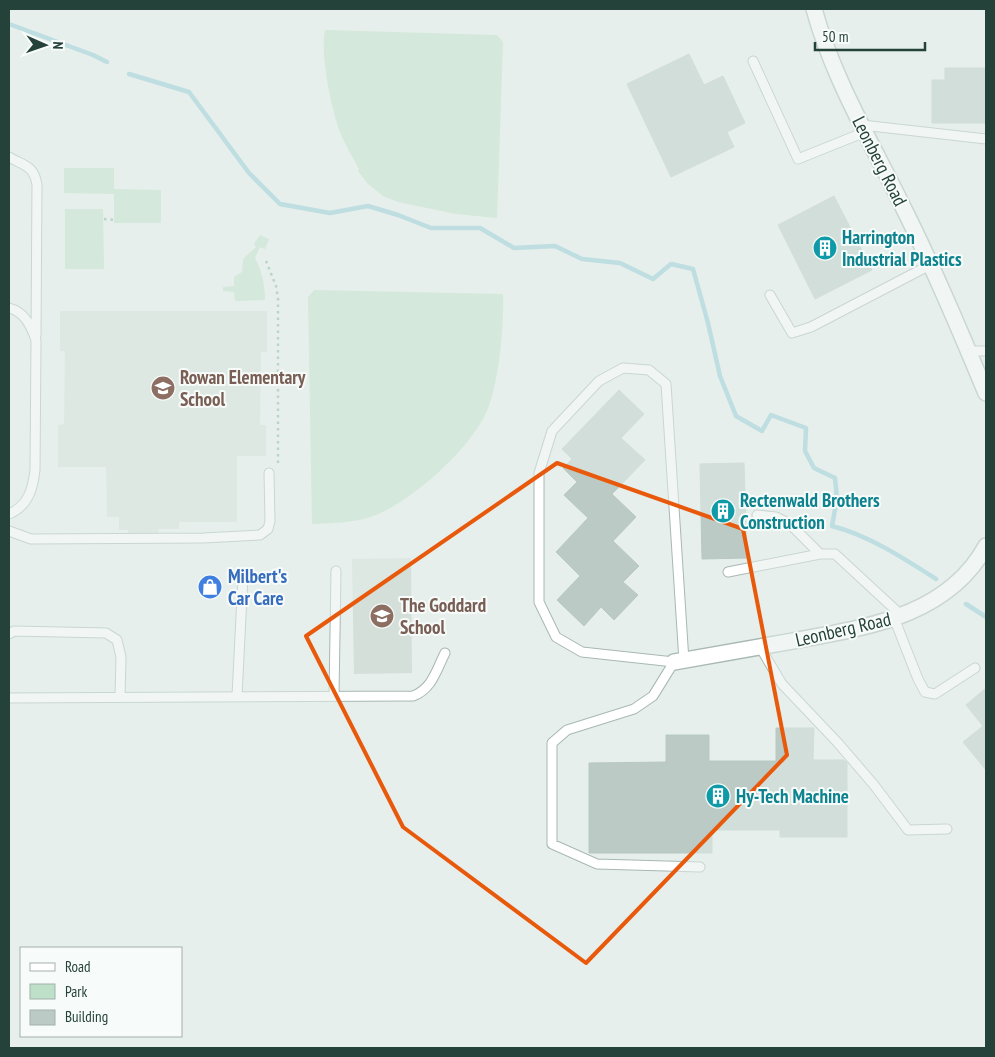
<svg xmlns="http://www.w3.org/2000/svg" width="995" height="1057" viewBox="0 0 995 1057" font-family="'PT Sans Narrow',sans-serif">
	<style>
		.built { fill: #d4dfda }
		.green { fill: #bfe0c8 }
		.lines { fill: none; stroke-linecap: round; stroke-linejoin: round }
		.stream { stroke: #8ec9d4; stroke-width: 4.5 }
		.building { fill: #bbcac4; stroke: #b8c9c2 }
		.service-casing { stroke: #a8b8b2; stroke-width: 11 }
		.minor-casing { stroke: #a8b8b2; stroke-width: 18 }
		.path { stroke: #86b3a5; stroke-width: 2.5; stroke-dasharray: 2.5 4; stroke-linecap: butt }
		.service { stroke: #fff; stroke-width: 9 }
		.minor { stroke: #fff; stroke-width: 15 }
		.marked { fill: none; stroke: #e8590c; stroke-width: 4; stroke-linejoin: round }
		.labels { text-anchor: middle; stroke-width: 4; stroke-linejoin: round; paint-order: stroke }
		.street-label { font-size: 19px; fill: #24423a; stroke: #f7fbf9 }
		.culture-label { font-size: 19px; font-weight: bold; fill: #0d838f; stroke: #f7fbf9; text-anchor: start }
		.education-label { font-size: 19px; font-weight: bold; fill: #785e54; stroke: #f7fbf9; text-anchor: start }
		.shop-label { font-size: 19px; font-weight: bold; fill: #366cbe; stroke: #f7fbf9; text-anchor: start }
	</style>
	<rect width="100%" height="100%" fill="#e6efeb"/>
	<path class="built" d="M 60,311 L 267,311 L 267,352 L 261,352 L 260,425 L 266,425 L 266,456 L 237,456 L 237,522 L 179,522 L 179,529 L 159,529 L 158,534 L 128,534 L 128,530 L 119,530 L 119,517 L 107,517 L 106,467 L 58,467 L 58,425 L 64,424 L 65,351 L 60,351 Z
		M 411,558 L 412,673 L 354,674 L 352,559 Z"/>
	<path class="green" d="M 325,30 L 497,35 L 503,42 L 497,218 L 456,214 L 398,202 L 383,196 L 368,184 L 358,171 L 359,169 C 353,157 345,145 340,132 C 331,107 320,55 325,30 Z
		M 64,168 L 114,168 L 114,189 L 161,190 L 161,223 L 114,223 L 114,194 L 64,193 Z
		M 65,209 L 103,209 L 104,269 L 65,269 Z
		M 260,235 L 269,239 L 265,249 L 260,247 L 255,258 C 262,271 265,286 265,300 L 235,301 L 234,292 L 223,291 L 223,287 L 234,286 L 234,277 L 242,272 L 243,259 L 256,247 L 254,244 Z
		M 314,290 L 503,294 C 504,325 499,390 484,417 C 465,453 414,499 376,515 C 356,523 333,523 312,524 L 308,297 Z"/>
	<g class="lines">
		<path class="stream" d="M 9,24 L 93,55 L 107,62
			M 129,74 L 189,92 L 249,173 L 280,204 L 330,213 L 368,206 L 398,215 L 431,228 L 480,228 L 514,248 L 555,246 L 582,259 L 620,263 L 653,279 L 671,264 L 693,269 L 708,323 L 720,376 L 736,416 L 762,431 L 771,415 L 806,428 L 805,451 L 814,468 L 835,478 L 837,499 L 832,526 C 868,535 905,559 936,579
			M 966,604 L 986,617"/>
	</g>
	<path class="building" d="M 689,54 L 704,85 L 723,76 L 745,123 L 727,132 L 734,147 L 671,177 L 627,84 Z
		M 945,68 L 986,68 L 986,123 L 932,123 L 932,80 L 945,80 Z
		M 834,196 L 872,270 L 815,299 L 778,225 Z
		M 619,390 L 644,414 L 621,438 L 645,460 L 612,494 L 636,517 L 613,541 L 639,566 L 623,582 L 638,595 L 614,620 L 601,607 L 584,626 L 557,600 L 580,576 L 556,552 L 588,518 L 564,495 L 577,482 L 563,468 L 572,459 L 562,449 Z
		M 744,463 L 747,558 L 702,559 L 700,464 Z
		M 986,688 L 986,770 L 963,742 L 983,726 L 966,705 Z
		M 776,728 L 814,728 L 813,760 L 844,760 L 847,763 L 847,837 L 780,837 L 780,830 L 712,830 L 712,853 L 589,853 L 589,763 L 666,762 L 666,735 L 709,735 L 709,761 L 776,761 Z"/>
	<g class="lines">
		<defs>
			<path id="service" d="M 753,61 L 798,159 L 865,132
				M 862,125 L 986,139
				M 9,157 C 24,166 34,165 37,185 L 36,335
				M 770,295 L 792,333 L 811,327 L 930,265
				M 9,308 C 25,312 31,326 36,340 L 35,470 C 33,489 28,506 9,514
				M 969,351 L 986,351
				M 757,515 L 776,517 L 790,524 L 820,554
				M 9,531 L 31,539 L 203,538 L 260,535 L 268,529 L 270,521 L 269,473
				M 728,572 L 820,554 L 835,554 L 901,615
				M 894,618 L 918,679 L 925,692 L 935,694 L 975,668
				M 9,634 L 14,631 L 106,633 L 117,640 L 121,657 L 120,697
				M 760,647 L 782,684 L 838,743 L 874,785 L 908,830 L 947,829
				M 684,661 L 666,384 L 649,370 L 623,368 L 599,381 L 552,431 L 539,473 L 539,602 L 556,637 L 582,652 L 674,662 L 653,696 L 634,709 L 567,730 L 552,743 L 552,844 L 597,864 L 700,867
				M 237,696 L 243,576
				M 334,696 L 336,571
				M 9,698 L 413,696 C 432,689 436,671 445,653"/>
			<path id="minor" d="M 814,9 C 833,79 873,145 904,209 C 934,269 960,331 986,393
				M 674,662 C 713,655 753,648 793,641 C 866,627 947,617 986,546"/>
		</defs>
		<use href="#service" class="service-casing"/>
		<use href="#minor" class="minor-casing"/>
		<path class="path" d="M 104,219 L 115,220
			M 266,261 L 276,286 L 278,298 L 278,467"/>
		<use href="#service" class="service"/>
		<use href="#minor" class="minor"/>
	</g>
	<path d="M0 0H995V1057H0ZM 557,463 L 743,529 L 787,755 L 586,963 L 403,827 L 306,636 Z" fill="#e6efeb" fill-opacity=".55" fill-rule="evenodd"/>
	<path class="marked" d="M 557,463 L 743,529 L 787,755 L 586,963 L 403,827 L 306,636 Z"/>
	<defs>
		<symbol id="building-disc" viewBox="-11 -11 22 22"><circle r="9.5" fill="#0f9aa8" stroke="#f7fbf9"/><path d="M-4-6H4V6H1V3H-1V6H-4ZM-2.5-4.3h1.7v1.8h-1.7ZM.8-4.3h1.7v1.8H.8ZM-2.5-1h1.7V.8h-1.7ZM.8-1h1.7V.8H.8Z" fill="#fff"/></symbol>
		<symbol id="school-disc" viewBox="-11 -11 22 22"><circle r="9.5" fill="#8d6e63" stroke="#f7fbf9"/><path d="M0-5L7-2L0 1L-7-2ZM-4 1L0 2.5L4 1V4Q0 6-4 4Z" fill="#fff"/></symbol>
		<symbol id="shop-disc" viewBox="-11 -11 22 22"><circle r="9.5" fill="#3f7fe0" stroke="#f7fbf9"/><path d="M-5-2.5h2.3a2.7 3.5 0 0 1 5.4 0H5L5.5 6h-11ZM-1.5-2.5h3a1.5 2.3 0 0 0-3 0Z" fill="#fff"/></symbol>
	</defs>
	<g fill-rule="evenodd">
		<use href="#building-disc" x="811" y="234" width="28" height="28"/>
		<use href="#school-disc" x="149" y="374" width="28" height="28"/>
		<use href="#building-disc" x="709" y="497" width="28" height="28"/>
		<use href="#shop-disc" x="196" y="573" width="28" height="28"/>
		<use href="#school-disc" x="368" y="602" width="28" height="28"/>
		<use href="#building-disc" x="704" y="782" width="28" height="28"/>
	</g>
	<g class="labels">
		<g class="street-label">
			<text transform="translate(880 161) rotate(63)" y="7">Leonberg Road</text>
			<text transform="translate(843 629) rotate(-13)" y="7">Leonberg Road</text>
		</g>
		<g class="culture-label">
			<text x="842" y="244">Harrington<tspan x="842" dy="22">Industrial Plastics</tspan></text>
			<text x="740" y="507">Rectenwald Brothers<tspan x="740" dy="22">Construction</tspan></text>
			<text x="736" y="803">Hy-Tech Machine</text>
		</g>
		<g class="education-label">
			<text x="180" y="384">Rowan Elementary<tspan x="180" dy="22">School</tspan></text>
			<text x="400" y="612">The Goddard<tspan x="400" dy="22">School</tspan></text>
		</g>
		<g class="shop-label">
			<text x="228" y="583">Milbert's<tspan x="228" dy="22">Car Care</tspan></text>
		</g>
	</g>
	<rect width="995" height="1057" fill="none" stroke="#24423a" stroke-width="20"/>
	<rect x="20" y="947" width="162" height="90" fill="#f7fbf9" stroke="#a3b1ad"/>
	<rect x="30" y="963" width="25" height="8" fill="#ffffff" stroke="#a3b1ad"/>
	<text x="65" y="972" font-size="15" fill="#24423a">Road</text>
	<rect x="30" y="984" width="25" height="15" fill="#bfe0c8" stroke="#a3b1ad"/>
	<text x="65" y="997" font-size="15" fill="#24423a">Park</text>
	<rect x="30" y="1010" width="25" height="15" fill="#bbcac4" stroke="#a3b1ad"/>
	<text x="65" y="1022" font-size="15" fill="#24423a">Building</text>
	<g transform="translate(45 45) rotate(92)" stroke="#f7fbf9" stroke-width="4" paint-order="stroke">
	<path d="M0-4L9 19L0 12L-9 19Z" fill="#24423a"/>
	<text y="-8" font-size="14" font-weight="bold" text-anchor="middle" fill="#24423a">N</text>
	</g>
	<path d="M815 42v8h110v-8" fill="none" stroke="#24423a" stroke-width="2.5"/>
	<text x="822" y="42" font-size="15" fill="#24423a" stroke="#f7fbf9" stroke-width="4" paint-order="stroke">50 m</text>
</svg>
